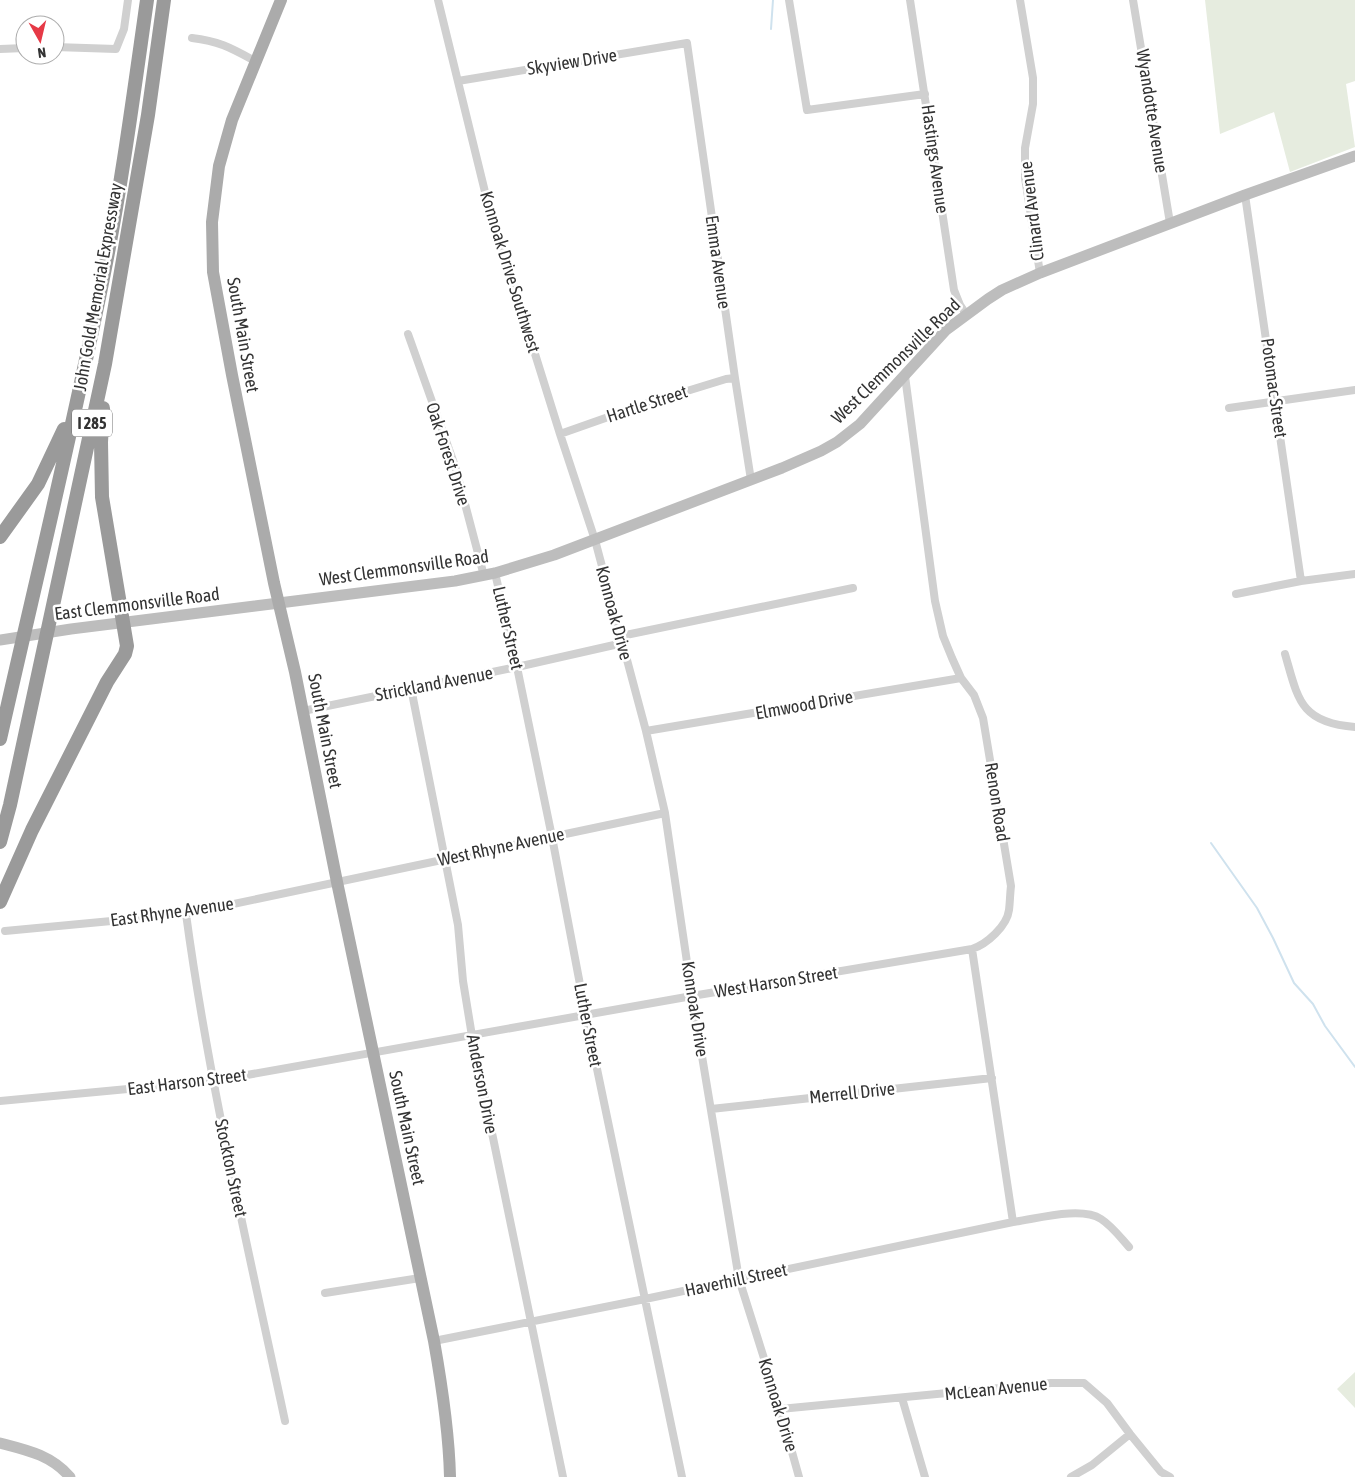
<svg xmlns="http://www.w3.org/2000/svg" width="1355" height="1477" viewBox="0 0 1355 1477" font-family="'Asap Condensed',sans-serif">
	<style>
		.green { fill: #e6ecdf }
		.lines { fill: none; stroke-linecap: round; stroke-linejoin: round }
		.stream { stroke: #cfe2ee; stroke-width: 2 }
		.street { stroke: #d0d0d0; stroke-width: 8 }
		.secondary { stroke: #bdbdbd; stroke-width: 11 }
		.primary { stroke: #ababab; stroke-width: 12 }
		.highway { stroke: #9a9a9a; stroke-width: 14 }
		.labels { text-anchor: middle; stroke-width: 5; stroke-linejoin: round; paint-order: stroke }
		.shield { fill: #fff; stroke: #707070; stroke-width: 1 }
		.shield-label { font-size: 16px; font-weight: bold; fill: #333 }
		.street-label { font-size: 18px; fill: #333; stroke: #fff }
	</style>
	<rect width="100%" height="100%" fill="#fff"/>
	<path class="green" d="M 1205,0 L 1355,0 L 1355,81 L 1346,84 L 1355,147 L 1290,172 L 1274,112 L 1220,134 Z
		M 1355,1372 L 1355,1408 L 1337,1389 Z"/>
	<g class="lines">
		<path class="stream" d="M 771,29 L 773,0
			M 1211,843 L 1257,908 L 1273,938 L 1294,983 L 1313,1004 L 1325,1026 L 1355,1067"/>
		<path class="street" d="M 438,0 L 487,200 L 560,434 L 595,540 L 646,731 L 665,813 L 692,996 L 739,1279 L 780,1409 L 799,1477
			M 789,0 L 807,110 L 925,94
			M 910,0 L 954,290 L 960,305 L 966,314
			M 1020,0 L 1033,78 L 1033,104 L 1025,148 L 1025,178 L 1040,273
			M 1133,0 L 1170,223
			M 192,38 C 219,41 231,48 255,61
			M 55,47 L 116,49 L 124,29 L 128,0
			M 0,49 L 25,48
			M 458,81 L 687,43 L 735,378 L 751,480
			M 1245,195 L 1301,581
			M 408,334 L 455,466 L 484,576
			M 1229,408 L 1355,390
			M 560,434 L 648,403 L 726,379 L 735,378
			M 495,573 L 517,667 L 552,837 L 586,1016 L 682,1477
			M 1236,594 L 1301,581 L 1355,574
			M 621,636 L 853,588
			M 1285,654 C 1298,699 1300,723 1355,727
			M 411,688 L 458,925 L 463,981 L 472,1036 L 563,1477
			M 303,711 L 517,667 L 623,643
			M 646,731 L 961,678
			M 186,914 C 209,1084 249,1252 285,1421
			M 5,931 L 186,914 L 665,813
			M 972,949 L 1013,1222
			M 0,1101 L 213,1081 L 692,996 L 972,949 C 987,944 1007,926 1009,910 C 1010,902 1010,894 1011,886 L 983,718 L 974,695 L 961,678 L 952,658 L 943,636 L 935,601 L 905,376
			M 711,1109 L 992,1078
			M 325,1293 L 420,1278
			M 434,1341 L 645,1299 L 1013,1222 C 1036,1219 1081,1206 1101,1219 C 1112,1226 1120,1237 1129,1247
			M 902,1398 L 925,1477
			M 780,1409 L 1051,1383 L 1084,1383 L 1107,1403 L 1130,1434 L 1161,1472 L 1170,1477
			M 1071,1477 L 1092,1465 L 1130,1434"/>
		<path class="secondary" d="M 0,640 L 71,629 L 455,581 L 495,573 L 554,555 L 782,468 L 821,451 L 837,442 L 860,424 L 946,330 L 988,299 L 1002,290 L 1040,273 L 1245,195 L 1355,156
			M 0,1443 C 27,1450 51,1455 70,1477"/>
		<path class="primary" d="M 281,0 L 232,120 L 219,166 L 212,222 L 213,272 L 232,375 L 274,583 L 295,672 L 337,882 L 434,1341 C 442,1386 449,1431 450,1477"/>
		<path class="highway" d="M 0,537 L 38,484 L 64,429
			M 0,739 C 35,584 73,429 104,273 C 122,183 134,91 147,0
			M 0,842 L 10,805 L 105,364 L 148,115 L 164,0
			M 0,902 L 32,830 L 107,682 L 125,654 L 127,646 L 102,497 L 101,442 L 103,408"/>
	</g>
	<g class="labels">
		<rect class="shield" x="72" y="409.5" width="40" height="27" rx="4"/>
		<g class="shield-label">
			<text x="92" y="429">I 285</text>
		</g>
		<g class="street-label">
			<text transform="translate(572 62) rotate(-9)" y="6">Skyview Drive</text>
			<text transform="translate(1152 111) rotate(81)" y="6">Wyandotte Avenue</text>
			<text transform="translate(935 159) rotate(82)" y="6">Hastings Avenue</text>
			<text transform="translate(1032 211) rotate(-97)" y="6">Clinard Avenue</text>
			<text transform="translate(718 262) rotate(82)" y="6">Emma Avenue</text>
			<text transform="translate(510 272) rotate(73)" y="6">Konnoak Drive Southwest</text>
			<text transform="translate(98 287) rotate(-80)" y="6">John Gold Memorial Expressway</text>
			<text transform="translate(243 335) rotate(80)" y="6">South Main Street</text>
			<text transform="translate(896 361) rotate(-44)" y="6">West Clemmonsville Road</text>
			<text transform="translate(1274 388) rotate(82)" y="6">Potomac Street</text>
			<text transform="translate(647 404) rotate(-18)" y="6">Hartle Street</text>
			<text transform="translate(448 454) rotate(72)" y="6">Oak Forest Drive</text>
			<text transform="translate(404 568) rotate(-8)" y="6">West Clemmonsville Road</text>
			<text transform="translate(137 604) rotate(-7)" y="6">East Clemmonsville Road</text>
			<text transform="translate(614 613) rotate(75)" y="6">Konnoak Drive</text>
			<text transform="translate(508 628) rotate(77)" y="6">Luther Street</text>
			<text transform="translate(434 684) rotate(-11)" y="6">Strickland Avenue</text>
			<text transform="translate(804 705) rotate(-10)" y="6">Elmwood Drive</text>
			<text transform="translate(325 731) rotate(79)" y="6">South Main Street</text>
			<text transform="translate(997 802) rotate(81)" y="6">Renon Road</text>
			<text transform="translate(501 847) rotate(-12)" y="6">West Rhyne Avenue</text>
			<text transform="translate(172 912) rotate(-8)" y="6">East Rhyne Avenue</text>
			<text transform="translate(776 982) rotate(-9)" y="6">West Harson Street</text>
			<text transform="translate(695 1009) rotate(81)" y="6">Konnoak Drive</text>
			<text transform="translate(588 1025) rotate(79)" y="6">Luther Street</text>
			<text transform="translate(187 1082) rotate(-7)" y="6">East Harson Street</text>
			<text transform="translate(482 1084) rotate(79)" y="6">Anderson Drive</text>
			<text transform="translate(852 1093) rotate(-6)" y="6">Merrell Drive</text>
			<text transform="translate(407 1128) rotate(78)" y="6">South Main Street</text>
			<text transform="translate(231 1168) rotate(78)" y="6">Stockton Street</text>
			<text transform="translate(736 1280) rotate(-12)" y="6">Haverhill Street</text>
			<text transform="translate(996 1389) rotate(-6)" y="6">McLean Avenue</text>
			<text transform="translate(778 1405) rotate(73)" y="6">Konnoak Drive</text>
		</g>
	</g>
	<g transform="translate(40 40) rotate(172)"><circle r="24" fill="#ffffff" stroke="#adadad"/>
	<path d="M0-4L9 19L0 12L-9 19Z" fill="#e63946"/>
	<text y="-8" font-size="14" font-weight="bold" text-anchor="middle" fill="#333333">N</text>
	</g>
</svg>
